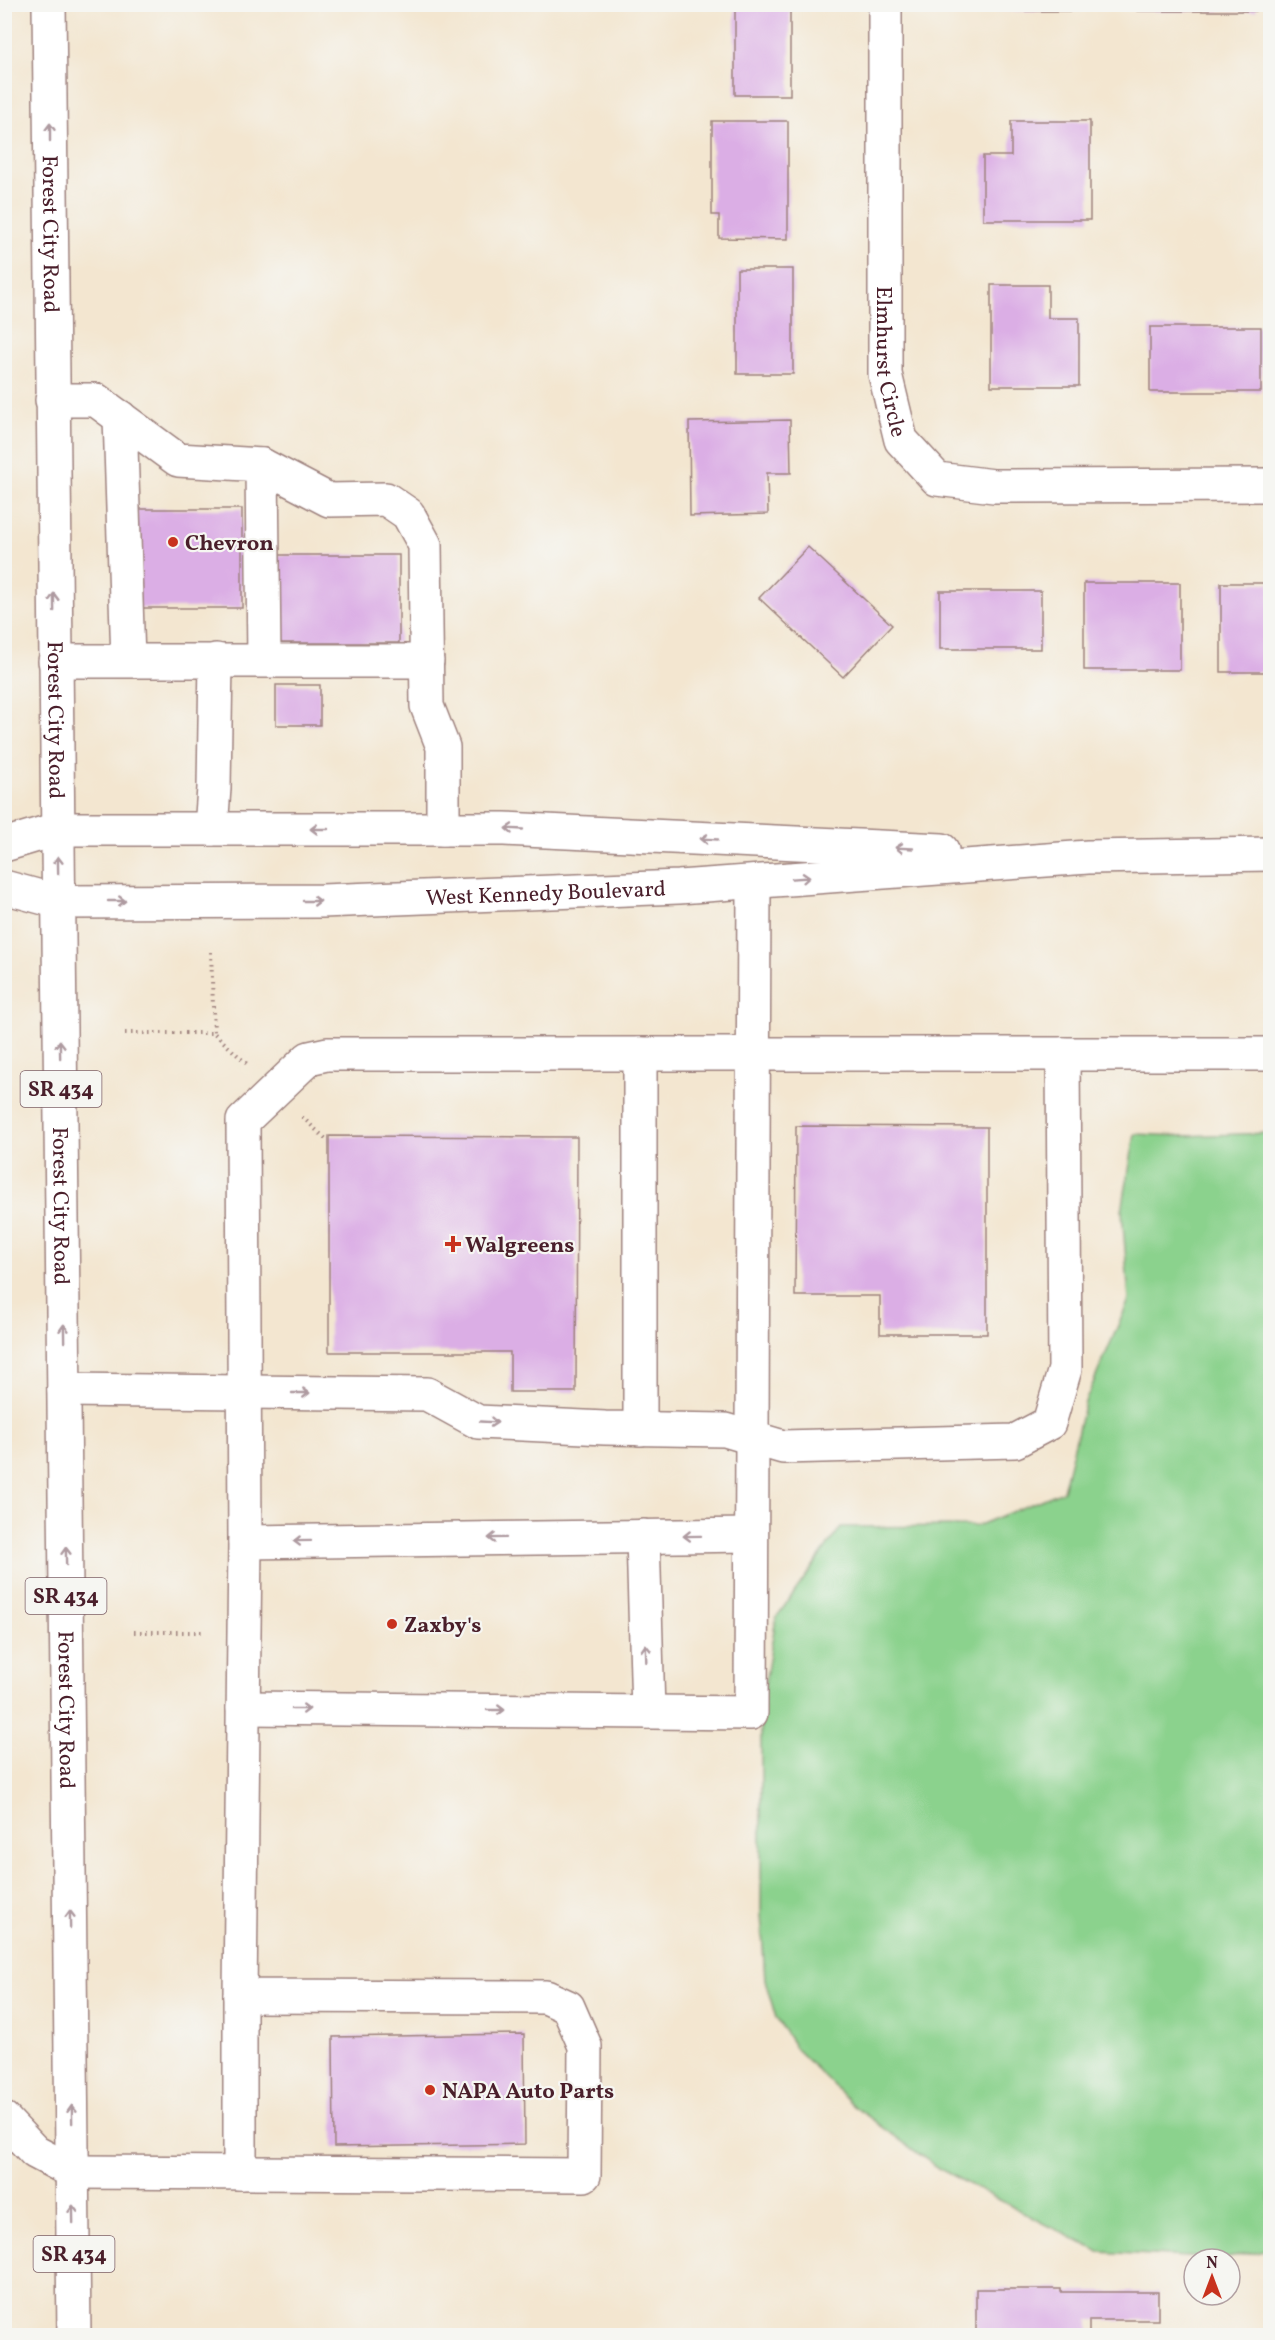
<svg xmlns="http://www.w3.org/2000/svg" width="1275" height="2340" viewBox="0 0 1275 2340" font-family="Vollkorn,serif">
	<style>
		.green { fill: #8bd28d; stroke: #6a785c; stroke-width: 1.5 }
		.building { fill: #dbaee5 }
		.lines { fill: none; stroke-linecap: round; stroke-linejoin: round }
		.minor-casing { stroke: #9e827e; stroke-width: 36 }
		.major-casing { stroke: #9e827e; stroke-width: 36 }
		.path { stroke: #9e827e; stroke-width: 4; stroke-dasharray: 1.5 4.5; stroke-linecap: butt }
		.minor { stroke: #fff; stroke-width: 33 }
		.major { stroke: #fff; stroke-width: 33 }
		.oneway { stroke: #ae9aa0 }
		.poi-dot { fill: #c8321e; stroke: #f6f6f2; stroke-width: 2 }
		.labels { text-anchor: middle; stroke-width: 4.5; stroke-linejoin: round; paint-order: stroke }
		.shield { fill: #f6f6f2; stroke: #7e6067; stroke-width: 1.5 }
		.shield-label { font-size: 21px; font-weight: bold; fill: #4a1f2b }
		.street-label { font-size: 22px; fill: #4a1f2b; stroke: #f6f6f2 }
		.poi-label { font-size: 22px; font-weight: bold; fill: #4a1f2b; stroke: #f6f6f2; text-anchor: start }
	</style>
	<rect width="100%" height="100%" fill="#f6f6f2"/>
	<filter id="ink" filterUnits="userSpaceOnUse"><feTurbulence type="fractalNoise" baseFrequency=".0167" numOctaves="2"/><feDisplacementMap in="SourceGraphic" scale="12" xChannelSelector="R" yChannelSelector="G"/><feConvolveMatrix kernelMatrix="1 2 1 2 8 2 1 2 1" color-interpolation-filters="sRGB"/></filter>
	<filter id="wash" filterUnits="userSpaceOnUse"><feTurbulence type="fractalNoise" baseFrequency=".008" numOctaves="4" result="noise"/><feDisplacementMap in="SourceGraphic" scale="24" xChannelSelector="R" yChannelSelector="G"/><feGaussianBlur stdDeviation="1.35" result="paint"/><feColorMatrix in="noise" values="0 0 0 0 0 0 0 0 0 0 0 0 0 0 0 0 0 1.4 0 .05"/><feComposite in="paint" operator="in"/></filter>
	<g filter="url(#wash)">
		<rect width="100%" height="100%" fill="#f3e6d0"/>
		<path class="green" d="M 1270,1133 L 1270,2249 L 1223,2259 L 1099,2252 L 938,2168 L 854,2106 L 796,2049 L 776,2018 L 765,1980 L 761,1914 L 761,1707 L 776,1618 L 841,1527 L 977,1526 L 1063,1491 L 1085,1402 L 1129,1300 L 1122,1211 L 1135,1134 L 1182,1136 Z"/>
		<g id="blocks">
			<path class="building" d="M 735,4 L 790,4 L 790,95 L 735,95 Z
				M 989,4 L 1081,4 L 1081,11 L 989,11 Z
				M 1137,4 L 1256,4 L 1256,11 L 1137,11 Z
				M 712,121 L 788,121 L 788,239 L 719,238 L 719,215 L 712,215 Z
				M 1011,121 L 1090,121 L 1090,220 L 983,220 L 983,156 L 1011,156 Z
				M 737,269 L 793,269 L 793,374 L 737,374 Z
				M 991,285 L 1048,285 L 1048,318 L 1079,318 L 1079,386 L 991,386 Z
				M 1150,327 L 1261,327 L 1261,392 L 1150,392 Z
				M 790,420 L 791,473 L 767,473 L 768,514 L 690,516 L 689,422 Z
				M 135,509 L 242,509 L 242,608 L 135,608 Z
				M 808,547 L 892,625 L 843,677 L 759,598 Z
				M 272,555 L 399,555 L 399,643 L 272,643 Z
				M 1084,583 L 1180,583 L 1180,670 L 1084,670 Z
				M 1221,583 L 1270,583 L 1270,672 L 1221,672 Z
				M 940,591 L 1041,591 L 1041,649 L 940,649 Z
				M 276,685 L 320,685 L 320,725 L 276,725 Z
				M 796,1126 L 987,1127 L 987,1334 L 880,1334 L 880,1296 L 795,1296 Z
				M 329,1136 L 577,1137 L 576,1392 L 510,1392 L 510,1352 L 329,1352 Z
				M 524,2034 L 525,2144 L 334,2147 L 333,2037 Z
				M 976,2289 L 1061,2289 L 1061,2292 L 1158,2292 L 1158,2320 L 1089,2320 L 1089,2336 L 976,2336 Z
				M 1265,2295 L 1270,2295 L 1270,2317 L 1265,2317 Z"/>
		</g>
	</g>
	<g filter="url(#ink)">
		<use href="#blocks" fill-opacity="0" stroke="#9e827e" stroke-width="1.5"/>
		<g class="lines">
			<defs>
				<g id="minor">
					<path id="s1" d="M 885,4 L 885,374 L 901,440 L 937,479 L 994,486 L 1270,485"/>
					<path d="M 52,400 L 96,400 L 178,460 L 262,465 L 329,500 L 386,499 L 408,514 L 425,545 L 427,706 L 443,747 L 443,829"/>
					<path d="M 120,417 L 128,660"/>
					<path d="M 262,465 L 264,660"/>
					<path d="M 55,661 L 427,661"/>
					<path d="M 211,829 L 214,788 L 216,660"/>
					<path d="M 640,1054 L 640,1429"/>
					<path d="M 64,1390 L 427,1394 L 478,1422 L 605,1428 L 725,1430 L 783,1447 L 1015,1441 L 1049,1423 L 1065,1369 L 1063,1054"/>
					<path d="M 643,1536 L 648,1712"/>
					<path d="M 245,1542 L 750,1535"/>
					<path d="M 243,1708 L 751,1713 L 754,882"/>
					<path d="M 240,1996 L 240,2173"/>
					<path d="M 73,2172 L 584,2175 L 585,2046 L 568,2007 L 546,1997 L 240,1996 L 245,1542 L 243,1121 L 309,1058 L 327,1054 L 1270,1054"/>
				</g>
				<g id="major">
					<path id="s2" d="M 49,4 L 74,2336"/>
					<path d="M 4,845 L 57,829 L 504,829 L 942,850"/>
					<path id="s3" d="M 4,887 L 59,902 L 322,901 L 679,887 L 1088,857 L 1270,854"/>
					<path d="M 4,2119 L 35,2152 L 73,2172"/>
				</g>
			</defs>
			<use href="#minor" class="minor-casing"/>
			<use href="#major" class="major-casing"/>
			<path class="path" d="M 211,952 L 214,1033
				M 125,1033 L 214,1033 L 247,1064
				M 302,1117 L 326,1139
				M 134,1632 L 205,1632"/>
			<use href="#minor" class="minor"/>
			<use href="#major" class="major"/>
		</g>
		<defs><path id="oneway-shaft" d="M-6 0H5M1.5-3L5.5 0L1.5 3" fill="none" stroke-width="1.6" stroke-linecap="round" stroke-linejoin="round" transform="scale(1.5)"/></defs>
		<g class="oneway">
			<use href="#oneway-shaft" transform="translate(50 132) rotate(-90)"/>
			<use href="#oneway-shaft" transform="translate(54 602) rotate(-91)"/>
			<use href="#oneway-shaft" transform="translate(319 829) rotate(180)"/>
			<use href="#oneway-shaft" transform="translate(514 829) rotate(-177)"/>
			<use href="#oneway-shaft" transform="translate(709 839) rotate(-177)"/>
			<use href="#oneway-shaft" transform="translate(904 848) rotate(-177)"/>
			<use href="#oneway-shaft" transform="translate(58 865) rotate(-91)"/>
			<use href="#oneway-shaft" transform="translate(801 878) rotate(-4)"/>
			<use href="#oneway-shaft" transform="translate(117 901)"/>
			<use href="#oneway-shaft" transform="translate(312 901)"/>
			<use href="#oneway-shaft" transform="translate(60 1049) rotate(-91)"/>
			<use href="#oneway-shaft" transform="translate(64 1333) rotate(-91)"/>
			<use href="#oneway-shaft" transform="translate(301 1393)"/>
			<use href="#oneway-shaft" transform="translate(489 1422) rotate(3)"/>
			<use href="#oneway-shaft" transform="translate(692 1536) rotate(179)"/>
			<use href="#oneway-shaft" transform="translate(497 1538) rotate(179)"/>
			<use href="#oneway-shaft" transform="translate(302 1541) rotate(179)"/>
			<use href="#oneway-shaft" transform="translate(66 1556) rotate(-91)"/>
			<use href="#oneway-shaft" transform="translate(646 1653) rotate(-92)"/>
			<use href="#oneway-shaft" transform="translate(301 1709)"/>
			<use href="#oneway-shaft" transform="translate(496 1710)"/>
			<use href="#oneway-shaft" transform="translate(70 1919) rotate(-91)"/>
			<use href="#oneway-shaft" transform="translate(72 2114) rotate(-91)"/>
			<use href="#oneway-shaft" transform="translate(73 2214) rotate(-91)"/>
		</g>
	</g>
	<g class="poi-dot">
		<circle cx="173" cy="542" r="6"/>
		<path d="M450 1235h6v6h6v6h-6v6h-6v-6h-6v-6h6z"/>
		<circle cx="392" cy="1624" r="6"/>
		<circle cx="430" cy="2090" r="6"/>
	</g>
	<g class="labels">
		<g class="shield">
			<rect x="20.5" y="1071" width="81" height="36" rx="4.5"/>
			<rect x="25.5" y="1578" width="81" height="36" rx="4.5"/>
			<rect x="33.5" y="2236" width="81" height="36" rx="4.5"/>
		</g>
		<g class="shield-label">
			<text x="61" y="1096">SR 434</text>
			<text x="66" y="1603">SR 434</text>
			<text x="74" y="2261">SR 434</text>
		</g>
		<g class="street-label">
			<text dy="8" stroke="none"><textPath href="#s2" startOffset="230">Forest City Road</textPath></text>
			<text dy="8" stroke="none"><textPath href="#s1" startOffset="358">Elmhurst Circle</textPath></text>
			<text dy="8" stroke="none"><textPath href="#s2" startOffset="716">Forest City Road</textPath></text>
			<text dy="8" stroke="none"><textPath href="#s3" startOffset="544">West Kennedy Boulevard</textPath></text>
			<text dy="8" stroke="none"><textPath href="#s2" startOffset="1202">Forest City Road</textPath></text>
			<text dy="8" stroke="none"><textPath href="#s2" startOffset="1706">Forest City Road</textPath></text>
		</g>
		<g class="poi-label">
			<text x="185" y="550">Chevron</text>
			<text x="465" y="1252">Walgreens</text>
			<text x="404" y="1632">Zaxby's</text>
			<text x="442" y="2098">NAPA Auto Parts</text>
		</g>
	</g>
	<rect width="1275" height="2340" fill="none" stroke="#f6f6f2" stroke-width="24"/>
	<g transform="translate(1212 2277)"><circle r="28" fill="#f6f6f2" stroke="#b1a0a2" stroke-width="1.5"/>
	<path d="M0-4.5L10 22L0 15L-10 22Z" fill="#c8321e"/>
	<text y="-9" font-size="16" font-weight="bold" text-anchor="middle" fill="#4a1f2b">N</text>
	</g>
</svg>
